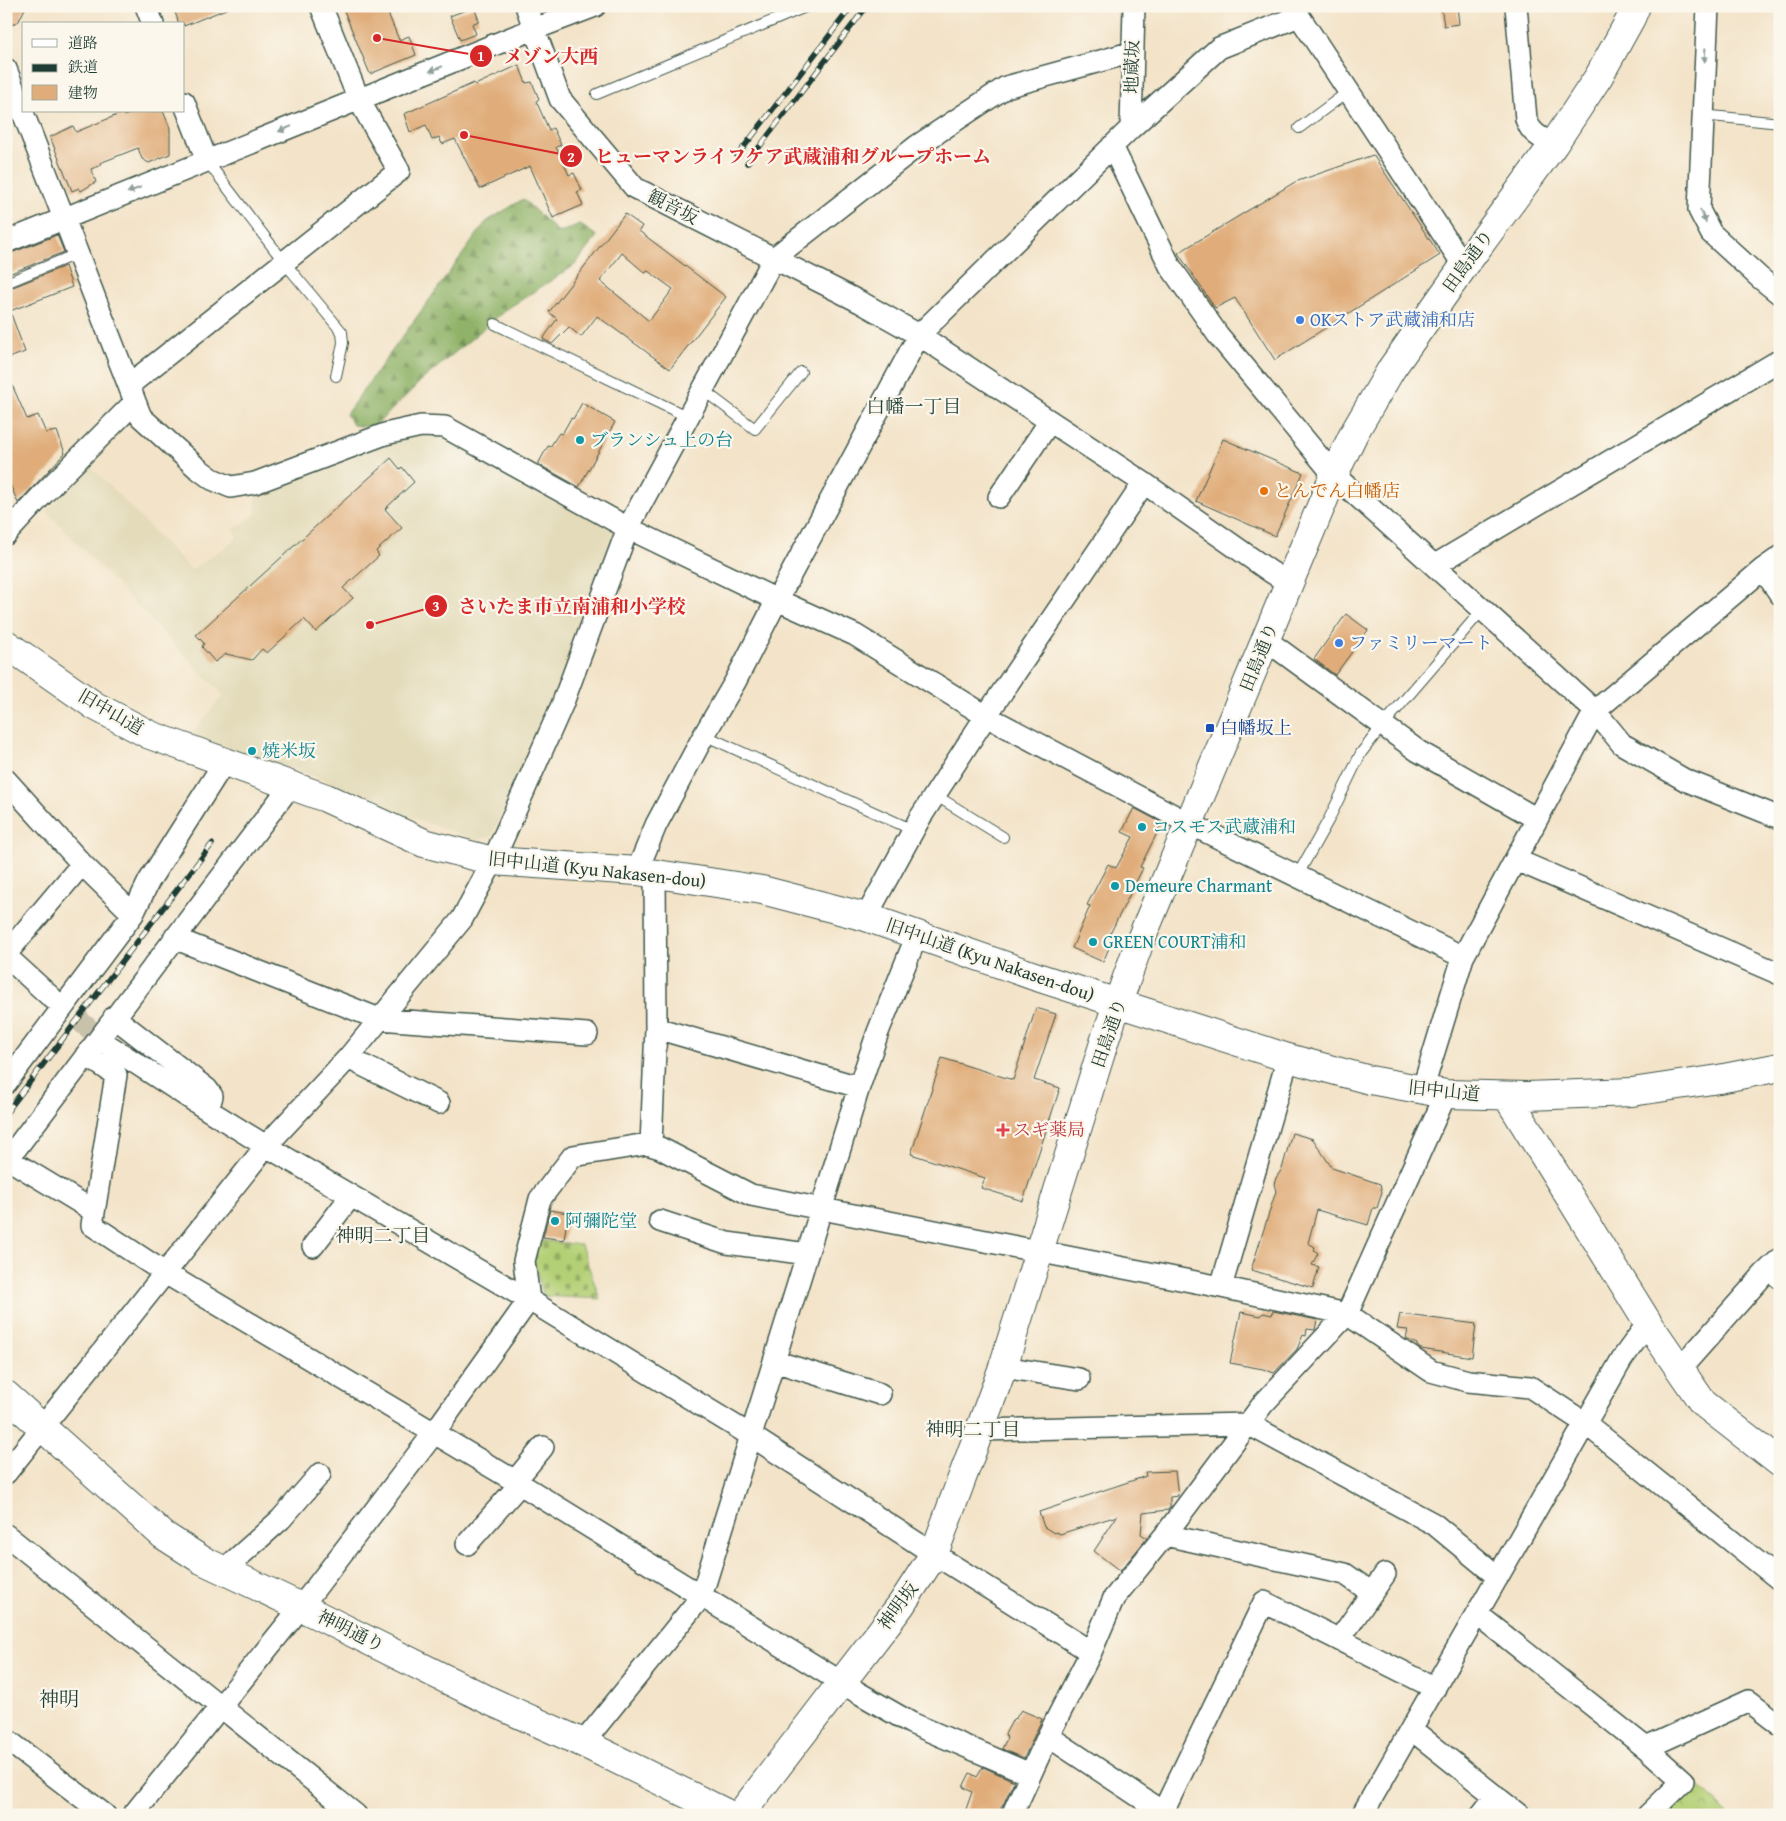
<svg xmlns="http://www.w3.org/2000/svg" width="1786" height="1821" viewBox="0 0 1786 1821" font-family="'Gentium Book Plus','Noto Serif JP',serif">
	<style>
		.built { fill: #e3dbba }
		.forest { fill: url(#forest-firs); stroke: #57784e }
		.cemetery { fill: url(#cemetery-stones); stroke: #6a8655 }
		.park { fill: url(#park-crowns); stroke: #6a8655 }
		.building { fill: #e0ad7a; fill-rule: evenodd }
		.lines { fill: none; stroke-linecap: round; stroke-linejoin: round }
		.street-tunnel { stroke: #c9c2aa; stroke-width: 21; stroke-dasharray: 21 11; stroke-linecap: butt }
		.lane-casing { stroke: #3f564a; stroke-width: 12 }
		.street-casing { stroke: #3f564a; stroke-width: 24 }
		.secondary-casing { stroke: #3f564a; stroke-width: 30 }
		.lane { stroke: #fff; stroke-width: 10 }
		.street { stroke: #fff; stroke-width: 21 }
		.secondary { stroke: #fff; stroke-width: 28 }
		.rail-casing { stroke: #1f3d34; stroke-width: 5.5 }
		.rail { stroke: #fbf7ec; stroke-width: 4; stroke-dasharray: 11; stroke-linecap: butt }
		.oneway { fill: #8f9e9a }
		.shop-dot { fill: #3f7fe0; stroke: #fbf7ec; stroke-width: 2 }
		.culture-dot { fill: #0f9aa8; stroke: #fbf7ec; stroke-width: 2 }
		.food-dot { fill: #e8710a; stroke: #fbf7ec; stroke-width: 2 }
		.transit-dot { fill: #1a4fb4; stroke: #fbf7ec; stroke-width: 2 }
		.health-dot { fill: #e0444e; stroke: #fbf7ec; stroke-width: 2 }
		.labels { text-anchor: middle; stroke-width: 4.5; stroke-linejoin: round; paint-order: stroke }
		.street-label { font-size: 18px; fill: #1f3d34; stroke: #fbf7ec }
		.shop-label { font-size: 18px; fill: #366cbe; stroke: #fbf7ec; text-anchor: start }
		.culture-label { font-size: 18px; fill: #0d838f; stroke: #fbf7ec; text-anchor: start }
		.food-label { font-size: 18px; fill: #c56008; stroke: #fbf7ec; text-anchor: start }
		.transit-label { font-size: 18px; fill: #164399; stroke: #fbf7ec; text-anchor: start }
		.health-label { font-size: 18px; fill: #be3a42; stroke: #fbf7ec; text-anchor: start }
		.neighbourhood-label { font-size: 19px; fill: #1f3d34; stroke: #fbf7ec }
		.quarter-label { font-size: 20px; fill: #1f3d34; stroke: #fbf7ec }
		.leader { fill: none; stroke: #d62828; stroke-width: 2 }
		.callout-dot { fill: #d62828; stroke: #fbf7ec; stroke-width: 2 }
		.mark-label { font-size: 15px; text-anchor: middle; font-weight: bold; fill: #fff }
		.callout-label { font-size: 19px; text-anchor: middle; font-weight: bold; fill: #d62828; stroke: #fbf7ec; stroke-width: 4.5; stroke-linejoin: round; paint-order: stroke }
	</style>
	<defs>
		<pattern id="forest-firs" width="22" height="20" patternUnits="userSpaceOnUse" patternTransform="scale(1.25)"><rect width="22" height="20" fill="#8fb267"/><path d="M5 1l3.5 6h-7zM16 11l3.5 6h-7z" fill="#749256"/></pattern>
		<pattern id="cemetery-stones" width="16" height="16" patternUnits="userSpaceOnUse" patternTransform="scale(1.25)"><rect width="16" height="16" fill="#b4d076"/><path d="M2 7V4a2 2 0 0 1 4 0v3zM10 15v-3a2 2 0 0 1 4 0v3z" fill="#92aa62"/></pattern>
		<pattern id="park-crowns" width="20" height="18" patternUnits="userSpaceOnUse" patternTransform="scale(1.25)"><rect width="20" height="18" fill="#b4d076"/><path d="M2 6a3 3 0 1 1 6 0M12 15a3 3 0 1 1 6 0" fill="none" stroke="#92aa62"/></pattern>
	</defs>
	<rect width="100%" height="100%" fill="#fbf7ec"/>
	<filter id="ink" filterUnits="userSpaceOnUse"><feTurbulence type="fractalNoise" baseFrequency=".02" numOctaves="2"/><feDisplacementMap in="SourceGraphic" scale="10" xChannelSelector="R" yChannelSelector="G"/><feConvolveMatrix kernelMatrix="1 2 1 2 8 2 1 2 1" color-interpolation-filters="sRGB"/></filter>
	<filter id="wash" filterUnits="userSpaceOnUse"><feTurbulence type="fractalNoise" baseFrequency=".0096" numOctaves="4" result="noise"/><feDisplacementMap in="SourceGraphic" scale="20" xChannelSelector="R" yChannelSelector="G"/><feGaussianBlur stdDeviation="1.12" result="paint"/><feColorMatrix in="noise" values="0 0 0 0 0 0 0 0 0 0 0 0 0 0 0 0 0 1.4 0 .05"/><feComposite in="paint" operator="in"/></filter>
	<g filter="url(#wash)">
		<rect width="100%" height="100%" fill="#f3e3c8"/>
		<path class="built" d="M 421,426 L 612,528 L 617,539 L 562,680 L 492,836 L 476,840 L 399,813 L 325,780 L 292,768 L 223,749 L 190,736 L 223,695 L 46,511 L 90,466 L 191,570 L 237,539 L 234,529 L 256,514 L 255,483 Z"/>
		<path class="forest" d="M 523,199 L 559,233 L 579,224 L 597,236 L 575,265 L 507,309 L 422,380 L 373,428 L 353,425 L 346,414 L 486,222 Z"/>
		<path class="cemetery" d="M 536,1240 L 581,1245 L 600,1299 L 543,1296 L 533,1257 Z"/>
		<path class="park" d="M 1695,1780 L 1730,1815 L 1653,1815 Z"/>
		<g id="blocks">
			<path class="building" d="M 6,6 L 26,6 L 19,21 L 6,28 Z
				M 173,6 L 231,6 L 231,7 L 184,26 L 184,24 L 179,24 Z
				M 342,6 L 385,6 L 399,40 L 409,36 L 416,55 L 370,74 Z
				M 1441,6 L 1457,6 L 1459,24 L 1444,26 Z
				M 474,7 L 479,21 L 472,24 L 476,34 L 460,40 L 450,16 Z
				M 519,65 L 526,83 L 532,82 L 539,99 L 536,101 L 549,130 L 553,128 L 561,145 L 556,147 L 569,175 L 574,173 L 582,190 L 577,192 L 583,205 L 553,218 L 530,166 L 480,189 L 455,139 L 442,144 L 439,137 L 432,140 L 426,125 L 410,132 L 404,114 L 474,83 L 475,85 Z
				M 135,111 L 163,111 L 170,128 L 170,154 L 149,163 L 142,159 L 138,148 L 100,163 L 101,165 L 91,169 L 96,182 L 81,191 L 79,188 L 72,191 L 50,137 L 73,126 L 76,132 L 122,113 L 124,116 Z
				M 1373,155 L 1440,255 L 1275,360 L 1235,298 L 1215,308 L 1178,253 L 1295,182 Z
				M 625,214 L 642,226 L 639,231 L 726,297 L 670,369 L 597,316 L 581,337 L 569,327 L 552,344 L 543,339 L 557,319 L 549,312 ZM 622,253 L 645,273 L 648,271 L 673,289 L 649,321 L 600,281 Z
				M 57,235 L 64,252 L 6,275 L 6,255 Z
				M 65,266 L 72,287 L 10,311 L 25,352 L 6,359 L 6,290 Z
				M 6,371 L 27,419 L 38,415 L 46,433 L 57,431 L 65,453 L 18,503 L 6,475 Z
				M 582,403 L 615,422 L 579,487 L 538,464 L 548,446 L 550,447 L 559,433 L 562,434 L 571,418 L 573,419 Z
				M 1223,439 L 1303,473 L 1275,536 L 1196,501 Z
				M 391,458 L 400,469 L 402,467 L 414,482 L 385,509 L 402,528 L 376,551 L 379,556 L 343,588 L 353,598 L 316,632 L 304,619 L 267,653 L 262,649 L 252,660 L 226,654 L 215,662 L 202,647 L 204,643 L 196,635 Z
				M 1346,614 L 1368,630 L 1335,675 L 1314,659 Z
				M 1134,808 L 1162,823 L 1140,867 L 1143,868 L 1110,934 L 1114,936 L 1103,962 L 1072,948 L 1090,906 L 1087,905 L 1108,864 L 1116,868 L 1133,837 L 1122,832 Z
				M 1036,1008 L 1056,1014 L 1034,1080 L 1060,1088 L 1023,1201 L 981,1188 L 985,1178 L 911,1154 L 942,1058 L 1013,1080 Z
				M 1292,1133 L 1313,1139 L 1332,1168 L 1380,1184 L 1382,1192 L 1377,1208 L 1373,1208 L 1368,1225 L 1317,1210 L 1308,1243 L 1315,1247 L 1314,1250 L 1318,1253 L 1312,1265 L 1319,1267 L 1313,1288 L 1251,1270 L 1276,1191 L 1274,1184 L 1276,1178 L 1282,1169 Z
				M 550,1210 L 568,1213 L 564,1240 L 543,1237 Z
				M 1273,1311 L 1317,1320 L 1315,1330 L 1307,1329 L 1306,1336 L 1303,1335 L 1297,1349 L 1274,1373 L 1263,1369 L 1230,1363 L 1241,1312 L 1261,1316 L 1263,1313 L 1272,1315 Z
				M 1400,1314 L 1476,1324 L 1472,1357 L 1421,1349 L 1417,1346 L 1417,1344 L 1406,1339 L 1408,1330 L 1397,1329 Z
				M 1175,1471 L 1178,1496 L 1170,1497 L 1170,1507 L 1168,1510 L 1143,1513 L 1141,1534 L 1147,1538 L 1120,1571 L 1094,1551 L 1117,1516 L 1060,1534 L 1056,1532 L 1054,1533 L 1044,1527 L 1039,1512 L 1146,1476 L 1145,1472 Z
				M 1021,1710 L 1042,1719 L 1024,1758 L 1002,1749 L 1007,1738 L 1005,1734 L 1013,1719 L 1016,1718 Z
				M 983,1767 L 1014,1781 L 1003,1805 L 995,1815 L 964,1815 L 972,1792 L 963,1787 L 970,1773 L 977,1777 Z"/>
		</g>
	</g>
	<g filter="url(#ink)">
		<use href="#blocks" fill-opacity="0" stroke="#3f564a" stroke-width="1"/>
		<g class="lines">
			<path class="street-tunnel" d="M 52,998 L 111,1047"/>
			<defs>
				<path id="lane" d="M 597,94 L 808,6
					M 1702,115 L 1780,123
					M 1299,128 L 1349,91
					M 207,161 L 284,262 L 342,332 L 343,343 L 336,376
					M 6,283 L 79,253
					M 495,324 L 688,417
					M 703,390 L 755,429 L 801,372
					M 704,735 L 913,830
					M 935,795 L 1003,837
					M 1297,876 L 1329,819 L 1361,753 L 1383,725 L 1483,609
					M 1765,1273 L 1780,1285"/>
				<path id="street" d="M 146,6 L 153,24
					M 526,6 L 560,99 L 635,188 L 862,303 L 919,335 L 1144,483 L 1271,572 L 1289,583
					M 1516,6 L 1526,119 C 1531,134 1541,138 1554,144
					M 1708,6 L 1699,210 L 1711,233 L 1760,278 L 1780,294
					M 6,69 L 141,417 L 196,467 L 212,479 L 231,487 L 255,483 L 385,434 L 421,426 L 445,427 L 628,528 L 777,600 L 855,635 L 986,716 L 1190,824 L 1463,957
					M 184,102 L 207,161
					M 1131,128 L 1134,6
					M 1112,146 L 1170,266 L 1218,335 L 1334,475 L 1595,711 L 1622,744 L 1685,780 L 1780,818
					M 6,242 L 516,36 L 595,6
					M 129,385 L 399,171 L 359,100 L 321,6
					M 999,497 L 1050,421
					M 6,534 L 44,493 L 135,402
					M 1435,565 L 1780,360
					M 1763,569 L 1780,594
					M 1266,640 L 1418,751 L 1537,819
					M 6,780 L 82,864 L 133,914
					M 1516,860 L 1780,974
					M 637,871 L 656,825 L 704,735 L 735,682 L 777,600 L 919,335 L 1131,128 L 1219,48 L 1299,16 L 1464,266
					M 866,917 L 920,818 L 986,716 L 1144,483
					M 174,938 L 379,1019 L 587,1034
					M 6,954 L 82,864
					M 6,956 L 52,998
					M 114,1017 L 207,1089 L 212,1096 L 208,1110
					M 656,1028 L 859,1087
					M 111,1047 L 208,1110 L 266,1146 L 529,1300 L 750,1435 L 934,1554 L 1091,1652
					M 86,1055 L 116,1075 L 92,1225 L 165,1273 L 520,1484 L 857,1692 L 911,1723 L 1030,1774
					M 348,1058 L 439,1103
					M 6,1083 L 133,914 L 149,881 L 225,761
					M 1422,1091 L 1463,957 L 1595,711 L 1763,569 L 1780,557
					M 651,1145 L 656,1028 L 655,873
					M 94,1211 L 8,1159 L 291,785
					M 660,1221 L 727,1243 L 807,1254
					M 313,1246 L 351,1196
					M 1221,1287 L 1288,1058
					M 774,1361 L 880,1394
					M 1003,1367 L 1079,1379
					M 1680,1369 L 1765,1273 L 1780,1259
					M 979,1430 L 1248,1424 L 1434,1524 L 1498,1577
					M 6,1473 L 266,1146 L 348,1058 L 462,919 L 493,861 L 562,705 L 628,528 L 774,258 L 917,146 L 1006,87 L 1133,52
					M 515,1481 L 543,1447
					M 6,1535 L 356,1815
					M 1165,1535 L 1345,1574 L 1372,1593
					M 467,1544 L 520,1484
					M 224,1570 L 281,1519 L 320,1474
					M 1477,1614 L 1646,1748 L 1749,1701 L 1780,1725
					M 1339,1640 L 1385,1574
					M 1411,1729 L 1519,1815
					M 1048,1736 L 1167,1815
					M 6,1739 L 105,1815
					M 583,1743 L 701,1597 L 859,1087 L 878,1032 L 917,935
					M 1646,1748 L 1683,1781 L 1648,1815
					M 1163,1812 L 1264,1602 L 1435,1688
					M 133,1815 L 301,1607 L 434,1433 L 529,1300 L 524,1261 L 540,1199 L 573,1156 L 647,1144 L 660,1148 L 751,1195 L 1221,1287 L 1347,1314 L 1431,1371 L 1468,1381 L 1530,1387 L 1585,1423 L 1780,1580
					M 1012,1815 L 1048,1736 L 1091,1652 L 1114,1598 L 1165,1535 L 1263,1404 L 1347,1314 L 1446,1094
					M 1362,1815 L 1622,1359 L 1648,1323
					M 1481,1815 L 1496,1796"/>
				<path id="secondary" d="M 6,644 L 95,706 L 150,735 L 326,798 L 424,843 L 493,861 L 637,871 L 762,890 L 866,917 L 1037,977 L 1288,1058 L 1370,1080 L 1446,1094 L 1527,1096 L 1632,1092 L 1719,1079 L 1780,1067
					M 1507,1096 L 1648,1323 L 1703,1403 L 1780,1463
					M 6,1395 L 163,1535 L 202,1560 L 301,1607 L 490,1701 L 583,1743 L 730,1815
					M 740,1815 L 901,1605 L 934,1554 L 1003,1367 L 1107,1033 L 1139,944 L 1334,475 L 1354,433 L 1392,368 L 1464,266 L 1554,144 L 1599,76 L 1631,18 L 1636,6"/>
			</defs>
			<use href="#lane" class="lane-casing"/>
			<use href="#street" class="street-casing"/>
			<use href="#secondary" class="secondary-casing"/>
			<use href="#lane" class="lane"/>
			<use href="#street" class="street"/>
			<use href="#secondary" class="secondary"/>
			<defs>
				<path id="rail" d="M 737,156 L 852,6
					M 747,163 L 867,6
					M 6,1113 L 212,844"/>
			</defs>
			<use href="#rail" class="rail-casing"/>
			<use href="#rail" class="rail"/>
		</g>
		<defs><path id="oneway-solid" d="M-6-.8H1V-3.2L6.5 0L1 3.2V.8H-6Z" transform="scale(1.25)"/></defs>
		<g class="oneway">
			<use href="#oneway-solid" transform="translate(1705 55) rotate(93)"/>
			<use href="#oneway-solid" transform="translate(436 69) rotate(158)"/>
			<use href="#oneway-solid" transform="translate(285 129) rotate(158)"/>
			<use href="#oneway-solid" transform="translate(134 190) rotate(158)"/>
			<use href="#oneway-solid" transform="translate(1703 216) rotate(66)"/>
		</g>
	</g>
	<g class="shop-dot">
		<circle cx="1300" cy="320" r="5"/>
		<circle cx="1339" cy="643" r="5"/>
	</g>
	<g class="culture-dot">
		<circle cx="580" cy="440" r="5"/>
		<circle cx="252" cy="751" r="5"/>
		<circle cx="1142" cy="827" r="5"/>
		<circle cx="1115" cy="886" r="5"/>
		<circle cx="1093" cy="942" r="5"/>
		<circle cx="555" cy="1221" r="5"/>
	</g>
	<circle class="food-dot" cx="1264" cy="491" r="5"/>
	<rect class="transit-dot" x="1205" y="723" width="10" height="10" rx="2.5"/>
	<path class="health-dot" d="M1000.5 1122.5h5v5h5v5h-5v5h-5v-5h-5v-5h5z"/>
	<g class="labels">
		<g class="street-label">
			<text transform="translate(1132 67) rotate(-89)" y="6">地蔵坂</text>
			<text transform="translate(673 207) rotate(27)" y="6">観音坂</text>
			<text transform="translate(1468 261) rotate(-54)" y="6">田島通り</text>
			<text transform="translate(1259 657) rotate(-68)" y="6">田島通り</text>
			<text transform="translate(111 712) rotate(30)" y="6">旧中山道</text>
			<text transform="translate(597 870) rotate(6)" y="6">旧中山道 (Kyu Nakasen-dou)</text>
			<text transform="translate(990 960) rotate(19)" y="6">旧中山道 (Kyu Nakasen-dou)</text>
			<text transform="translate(1109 1033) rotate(-71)" y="6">田島通り</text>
			<text transform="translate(1444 1091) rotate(6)" y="6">旧中山道</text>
			<text transform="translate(898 1606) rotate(-54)" y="6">神明坂</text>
			<text transform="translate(351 1631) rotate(26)" y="6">神明通り</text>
		</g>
		<g class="shop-label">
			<text x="1310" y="326">OKストア武蔵浦和店</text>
			<text x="1349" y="649">ファミリーマート</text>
		</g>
		<g class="culture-label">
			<text x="590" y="446">ブランシュ上の台</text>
			<text x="262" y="757">焼米坂</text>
			<text x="1152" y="833">コスモス武蔵浦和</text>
			<text x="1125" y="892">Demeure Charmant</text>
			<text x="1103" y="948">GREEN COURT浦和</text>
			<text x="565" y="1227">阿彌陀堂</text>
		</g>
		<g class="food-label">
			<text x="1274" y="497">とんでん白幡店</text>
		</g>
		<g class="transit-label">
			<text x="1220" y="734">白幡坂上</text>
		</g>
		<g class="health-label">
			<text x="1013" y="1136">スギ薬局</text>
		</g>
		<g class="neighbourhood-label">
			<text x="914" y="413">白幡一丁目</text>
			<text x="383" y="1242">神明二丁目</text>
			<text x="973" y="1436">神明二丁目</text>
		</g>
		<g class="quarter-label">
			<text x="59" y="1706">神明</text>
		</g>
	</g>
	<path class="leader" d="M377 38L481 56M464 135L571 156M370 625L436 606"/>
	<g class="callout-dot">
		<circle cx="377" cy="38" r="5"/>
		<circle cx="464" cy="135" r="5"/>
		<circle cx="370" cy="625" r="5"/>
		<circle cx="481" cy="56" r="12"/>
		<circle cx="571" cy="156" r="12"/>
		<circle cx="436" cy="606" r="12"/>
	</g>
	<g class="mark-label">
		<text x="481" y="61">1</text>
		<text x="571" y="162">2</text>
		<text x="436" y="611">3</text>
	</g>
	<g class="callout-label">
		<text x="551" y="63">メゾン大西</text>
		<text x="793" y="163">ヒューマンライフケア武蔵浦和グループホーム</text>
		<text x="572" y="613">さいたま市立南浦和小学校</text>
	</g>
	<rect width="1786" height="1821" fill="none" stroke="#fbf7ec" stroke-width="25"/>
	<rect x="22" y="22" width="162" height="90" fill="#fbf7ec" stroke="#a3ada2"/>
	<rect x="32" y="39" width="25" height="8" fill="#ffffff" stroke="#a3ada2"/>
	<text x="68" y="48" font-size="15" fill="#1f3d34">道路</text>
	<rect x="32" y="64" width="25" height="8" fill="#1f3d34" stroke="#a3ada2"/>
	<text x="68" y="72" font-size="15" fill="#1f3d34">鉄道</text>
	<rect x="32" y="85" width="25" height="15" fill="#e0ad7a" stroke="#a3ada2"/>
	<text x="68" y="98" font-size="15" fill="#1f3d34">建物</text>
</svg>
